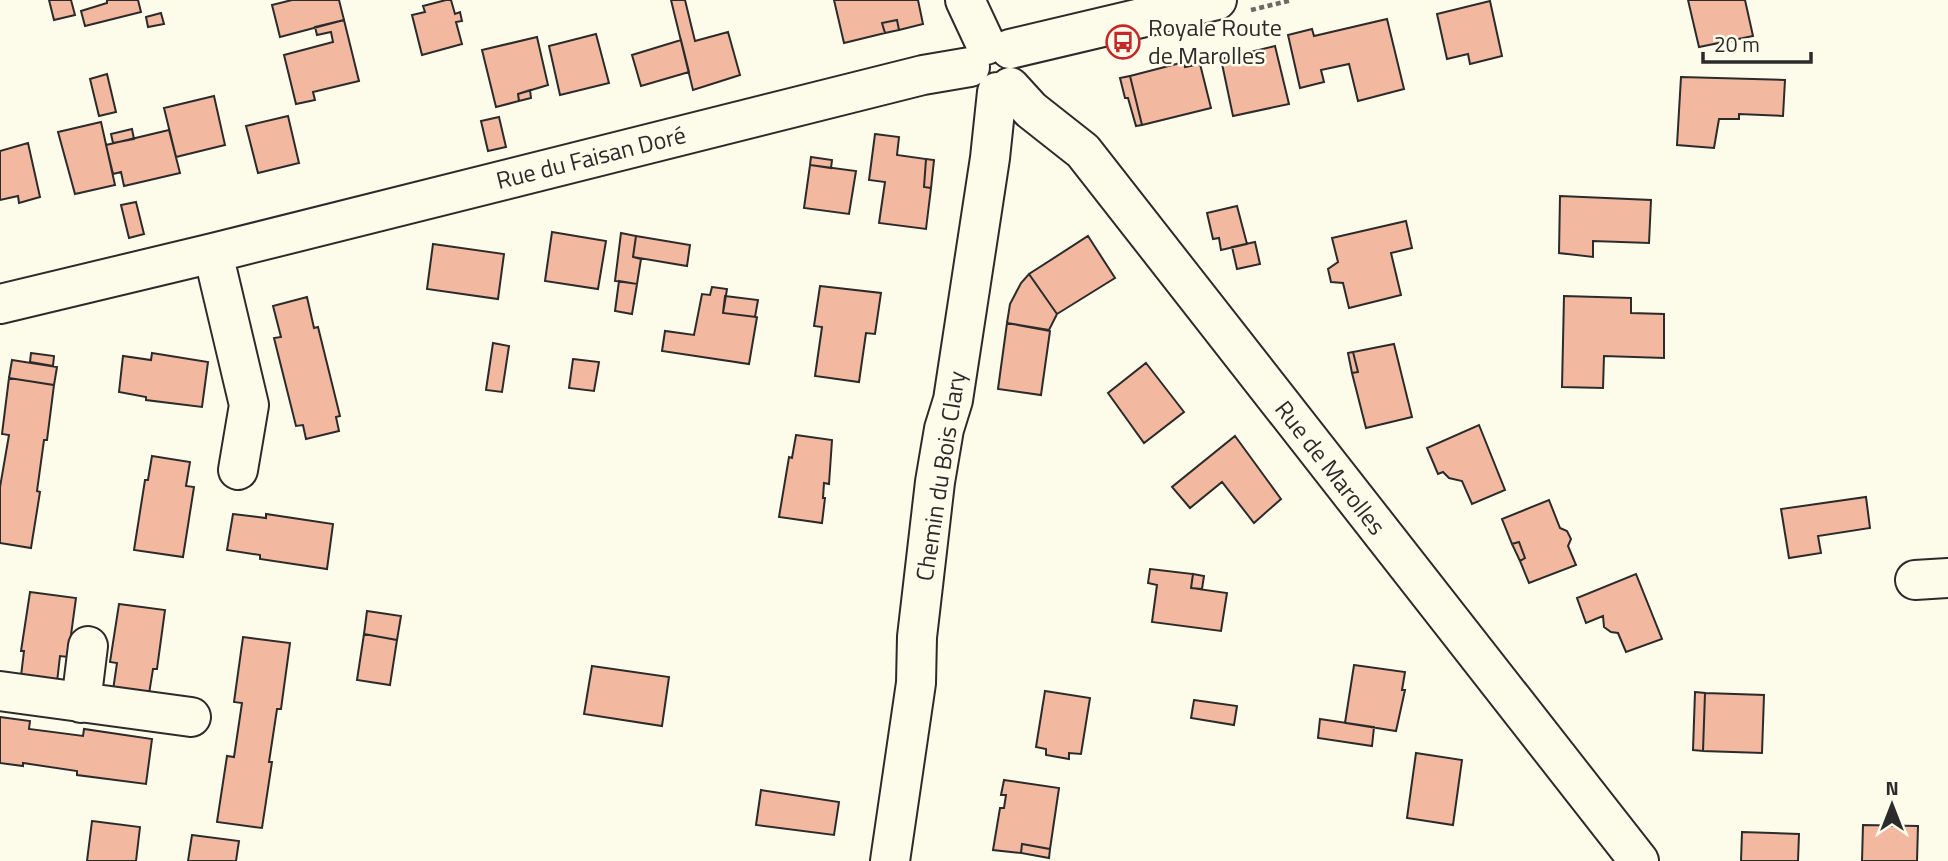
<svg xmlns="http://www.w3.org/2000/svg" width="1948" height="861" font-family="'Titillium Web',sans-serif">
<rect width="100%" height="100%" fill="#fdfbea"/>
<!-- building -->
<path fill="#f2b8a0" stroke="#2b2b2b" stroke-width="2" d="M49,0h22l4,15 -21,5z
M107,0h31l3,12 -56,14 -4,-15 26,-8z
M292,0h47l5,20 -64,17 -8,-32z
M446,0h5l4,14 5,-2 2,9 -6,1 6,22 -40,11 -10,-40 13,-3 -2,-6z
M671,0h14l10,41 33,-9 12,43 -47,15z
M834,0h84l5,24 -24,6 -2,-10 -15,3 3,10 -41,10z
M1688,0h57l8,36 -54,11z
M1490,1l12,55 -32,8 -2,-10 -21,5 -10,-45z
M161,13l3,11 -16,3 -2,-10z
M1387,19l17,70 -46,12 -9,-37 -28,6 3,12 -24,6 -12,-53 24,-6 2,7z
M344,20l15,61 -46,11 2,8 -19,4 -12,-49 49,-13 -2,-10 -14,3 -2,-8z
M897,20l2,10 -14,3 -3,-10z
M596,34l13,49 -49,12 -11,-49z
M537,37l11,48 -30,9 1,7 -23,6 -14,-57z
M681,40l8,32 -48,14 -9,-31z
M1275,46l14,58 -56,12 -12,-57z
M1184,62l1,5 15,-3 11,44 -69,17 -12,-49z
M107,74l9,38 -17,4 -9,-37z
M1130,76l12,49 -6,1 -8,-28h-3l-5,-20z
M1681,77l104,3 -2,36 -44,-2v5h-20l-5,29 -37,-3z
M530,90l1,8 -12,3 -1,-7z
M214,96l11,49 -49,12 -12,-49z
M288,116l11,47 -41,10 -12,-47z
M499,117l7,30 -18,4 -7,-30z
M101,122l14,63 -40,9 -17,-62z
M132,129l2,10 -21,4 -2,-9z
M169,130l11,43 -56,13 -3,-14 -8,2 -7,-29z
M875,134l24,3 -2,18 29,4 -2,28 7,1 -5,41 -47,-6 6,-41 -16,-2z
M28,143l12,54 -21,6 -1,-7 -18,4v-49z
M811,157l21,3 -1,8 -21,-3z
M926,159l8,1 -3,28 -7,-1z
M810,165l46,6 -7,43 -45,-6z
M1560,196l91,4 -2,43 -56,-2v16l-34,-4z
M136,202l8,32 -15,4 -8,-33z
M1237,206l10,38 -26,6 -2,-12 -6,1 -6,-26z
M1406,221l6,27 -21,5 10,42 -52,13 -6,-25 -12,-1 -3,-13 10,-7 -6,-24z
M552,232l54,9 -8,48 -53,-8z
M621,233l15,3 -3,21 8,2 -4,25 -22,-3z
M636,236l54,9 -3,21 -54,-9z
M1088,236l27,42 -58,36 -28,-40z
M1255,242l5,22 -23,5 -5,-22z
M433,244l71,10 -6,45 -71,-10z
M1029,274l28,40 -8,16 -42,-7 3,-19 11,-21z
M619,281l18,3 -5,30 -17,-3z
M820,286l61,7 -6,41 -9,-1 -7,49 -44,-6 7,-49 -8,-1z
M712,287l15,2 -4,24 34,4 -8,47 -87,-13 3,-20 29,4 8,-41 8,1z
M725,296l33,4 -3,17 -32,-4z
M1564,296l67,2v15l33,1v44l-60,-2 -1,32 -41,-1z
M307,297l7,31 4,-1 22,89 -4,1 3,14 -33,8 -3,-14 -7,1 -22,-88 7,-1 -8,-31z
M1007,323l43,8 -9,64 -43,-6z
M493,343l16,3 -7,46 -16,-2z
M1394,344l18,73 -46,11 -14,-55 6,-1 -5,-20z
M1353,352l5,20 -6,1 -4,-20z
M31,353l23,3 -1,10 -23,-4z
M152,353l56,9 -6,45 -56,-7v-3l-27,-5 4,-36 28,4z
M573,359l26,3 -5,29 -25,-3z
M12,360l45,7 -3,18 -45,-7z
M1146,363l38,49 -40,31 -36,-50z
M9,378l45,7 -7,55h-3l-7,51 3,1 -9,56 -31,-5v-56l9,-52 -7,-1z
M1479,425l26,65 -33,14 -10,-23 -13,-3 -6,-6 -5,2 -11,-26z
M796,435l36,5 -3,44 -5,-1 -1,15h2l-3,25 -43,-6 10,-60 3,1z
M1235,436l46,63 -27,24 -32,-41 -32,26 -18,-21z
M152,456l38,6 -4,24 8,1 -11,70 -49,-7 11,-70h3z
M1866,497l4,31 -52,8 3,17 -32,5 -8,-49z
M1549,500l11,28 7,3 4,8 -3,7 8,19 -47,18 -9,-22 5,-3 -6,-16 -7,2 -10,-25z
M233,514l33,4v-4l67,10 -6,45 -67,-10v-4l-33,-5z
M1519,542l6,16 -5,3 -8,-17z
M1150,569l43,5 -2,14 36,5 -6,38 -69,-9 5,-37 -9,-2z
M1193,574l11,2 -2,13 -11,-1z
M1636,574l26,65 -36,13 -8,-19 -7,-1 -7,-5 -1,-11 -17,7 -9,-25z
M30,592l46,6 -8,59 -8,-1 -3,26 -36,-6 3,-25h-3z
M119,604l46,6 -8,59h-4l-4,25 -36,-4 4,-27 -7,-1z
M367,611l34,5 -4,24 -33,-6z
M364,634l33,6 -7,45 -33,-5z
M243,637l47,6 -9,66h-4l-8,53h3l-10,66 -45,-6 10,-66 7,1 8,-54 -8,-1z
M1354,665l51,7 -3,18h3l-9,41 -51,-8z
M592,666l77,11 -7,49 -78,-12z
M1045,691l45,7 -9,56 -12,-1v6l-23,-4v-6l-10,-2z
M1695,692l10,1 -2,58 -10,-1z
M1705,693l59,2 -2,58 -59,-2z
M1194,700l43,6 -3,19 -43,-7z
M0,717l30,4 -1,8 54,7 1,-7 68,10 -6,45 -69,-9v-4l-54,-8v3l-23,-3z
M1320,719l54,8 -2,19 -54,-8z
M1416,753l46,7 -9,65 -46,-7z
M1004,780l55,8 -9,61 -28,-5 -1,9 -28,-3 7,-42h4l2,-13h-5z
M761,790l78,12 -5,33 -78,-10z
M92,821l48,6 -4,34h-49z
M1863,825l55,1 -1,35h-55z
M1742,832l57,2 -1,27h-57z
M192,835l47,6 -3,20h-48z
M1022,844l28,5 -1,9 -28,-5z"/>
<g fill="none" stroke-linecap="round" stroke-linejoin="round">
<defs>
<path id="minor" d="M965,0l21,45
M1010,49l207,-49
M1010,87l21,23 52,41 556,710
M213,253l36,152 -11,65
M0,304l213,-51 710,-178 47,-8
M1915,580l33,-2
M0,691l191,26
M81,703l7,-57
M890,861l26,-178 1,-46 18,-155 9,-53 9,-29 37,-242 7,-66"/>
</defs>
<!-- minor casing -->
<use href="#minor" stroke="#2b2b2b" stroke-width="42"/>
<!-- path -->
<path stroke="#6a6964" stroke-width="4.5" stroke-dasharray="5 3.5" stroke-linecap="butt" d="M1251,10l41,-10"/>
<!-- minor -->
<use href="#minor" stroke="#fdfbea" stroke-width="38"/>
</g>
<!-- icons -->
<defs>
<symbol id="bus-ring" viewBox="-11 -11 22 22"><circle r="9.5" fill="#fdfbea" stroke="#c62828" stroke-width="1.5"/><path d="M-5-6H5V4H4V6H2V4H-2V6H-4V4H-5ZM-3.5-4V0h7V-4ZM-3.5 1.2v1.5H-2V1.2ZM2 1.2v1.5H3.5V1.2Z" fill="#c62828"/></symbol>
</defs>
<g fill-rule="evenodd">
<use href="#bus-ring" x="1104" y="23" width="38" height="38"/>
</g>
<g text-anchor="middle" stroke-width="5" stroke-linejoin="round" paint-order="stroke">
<!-- poi labels -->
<g font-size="24" fill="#2b2b2b" stroke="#fdfbea" text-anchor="start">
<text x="1148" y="36">Royale Route<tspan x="1148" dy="28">de Marolles</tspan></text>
</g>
<!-- street labels -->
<g font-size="24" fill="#2b2b2b" stroke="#fdfbea">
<text transform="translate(591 158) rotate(-14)" y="8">Rue du Faisan Doré</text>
<text transform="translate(1330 468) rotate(52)" y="8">Rue de Marolles</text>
<text transform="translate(941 476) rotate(-81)" y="8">Chemin du Bois Clary</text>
</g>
</g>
<!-- north arrow -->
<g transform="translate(1892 805)" stroke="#fdfbea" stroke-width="5" paint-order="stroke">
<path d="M0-5L12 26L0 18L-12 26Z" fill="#2b2b2b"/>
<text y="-10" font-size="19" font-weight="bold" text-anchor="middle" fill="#2b2b2b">N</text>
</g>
<!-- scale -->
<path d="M1703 52v10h108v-10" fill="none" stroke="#2b2b2b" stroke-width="3.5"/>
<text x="1714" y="52" font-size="21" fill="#2b2b2b" stroke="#fdfbea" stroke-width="5" paint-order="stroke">20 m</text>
</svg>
